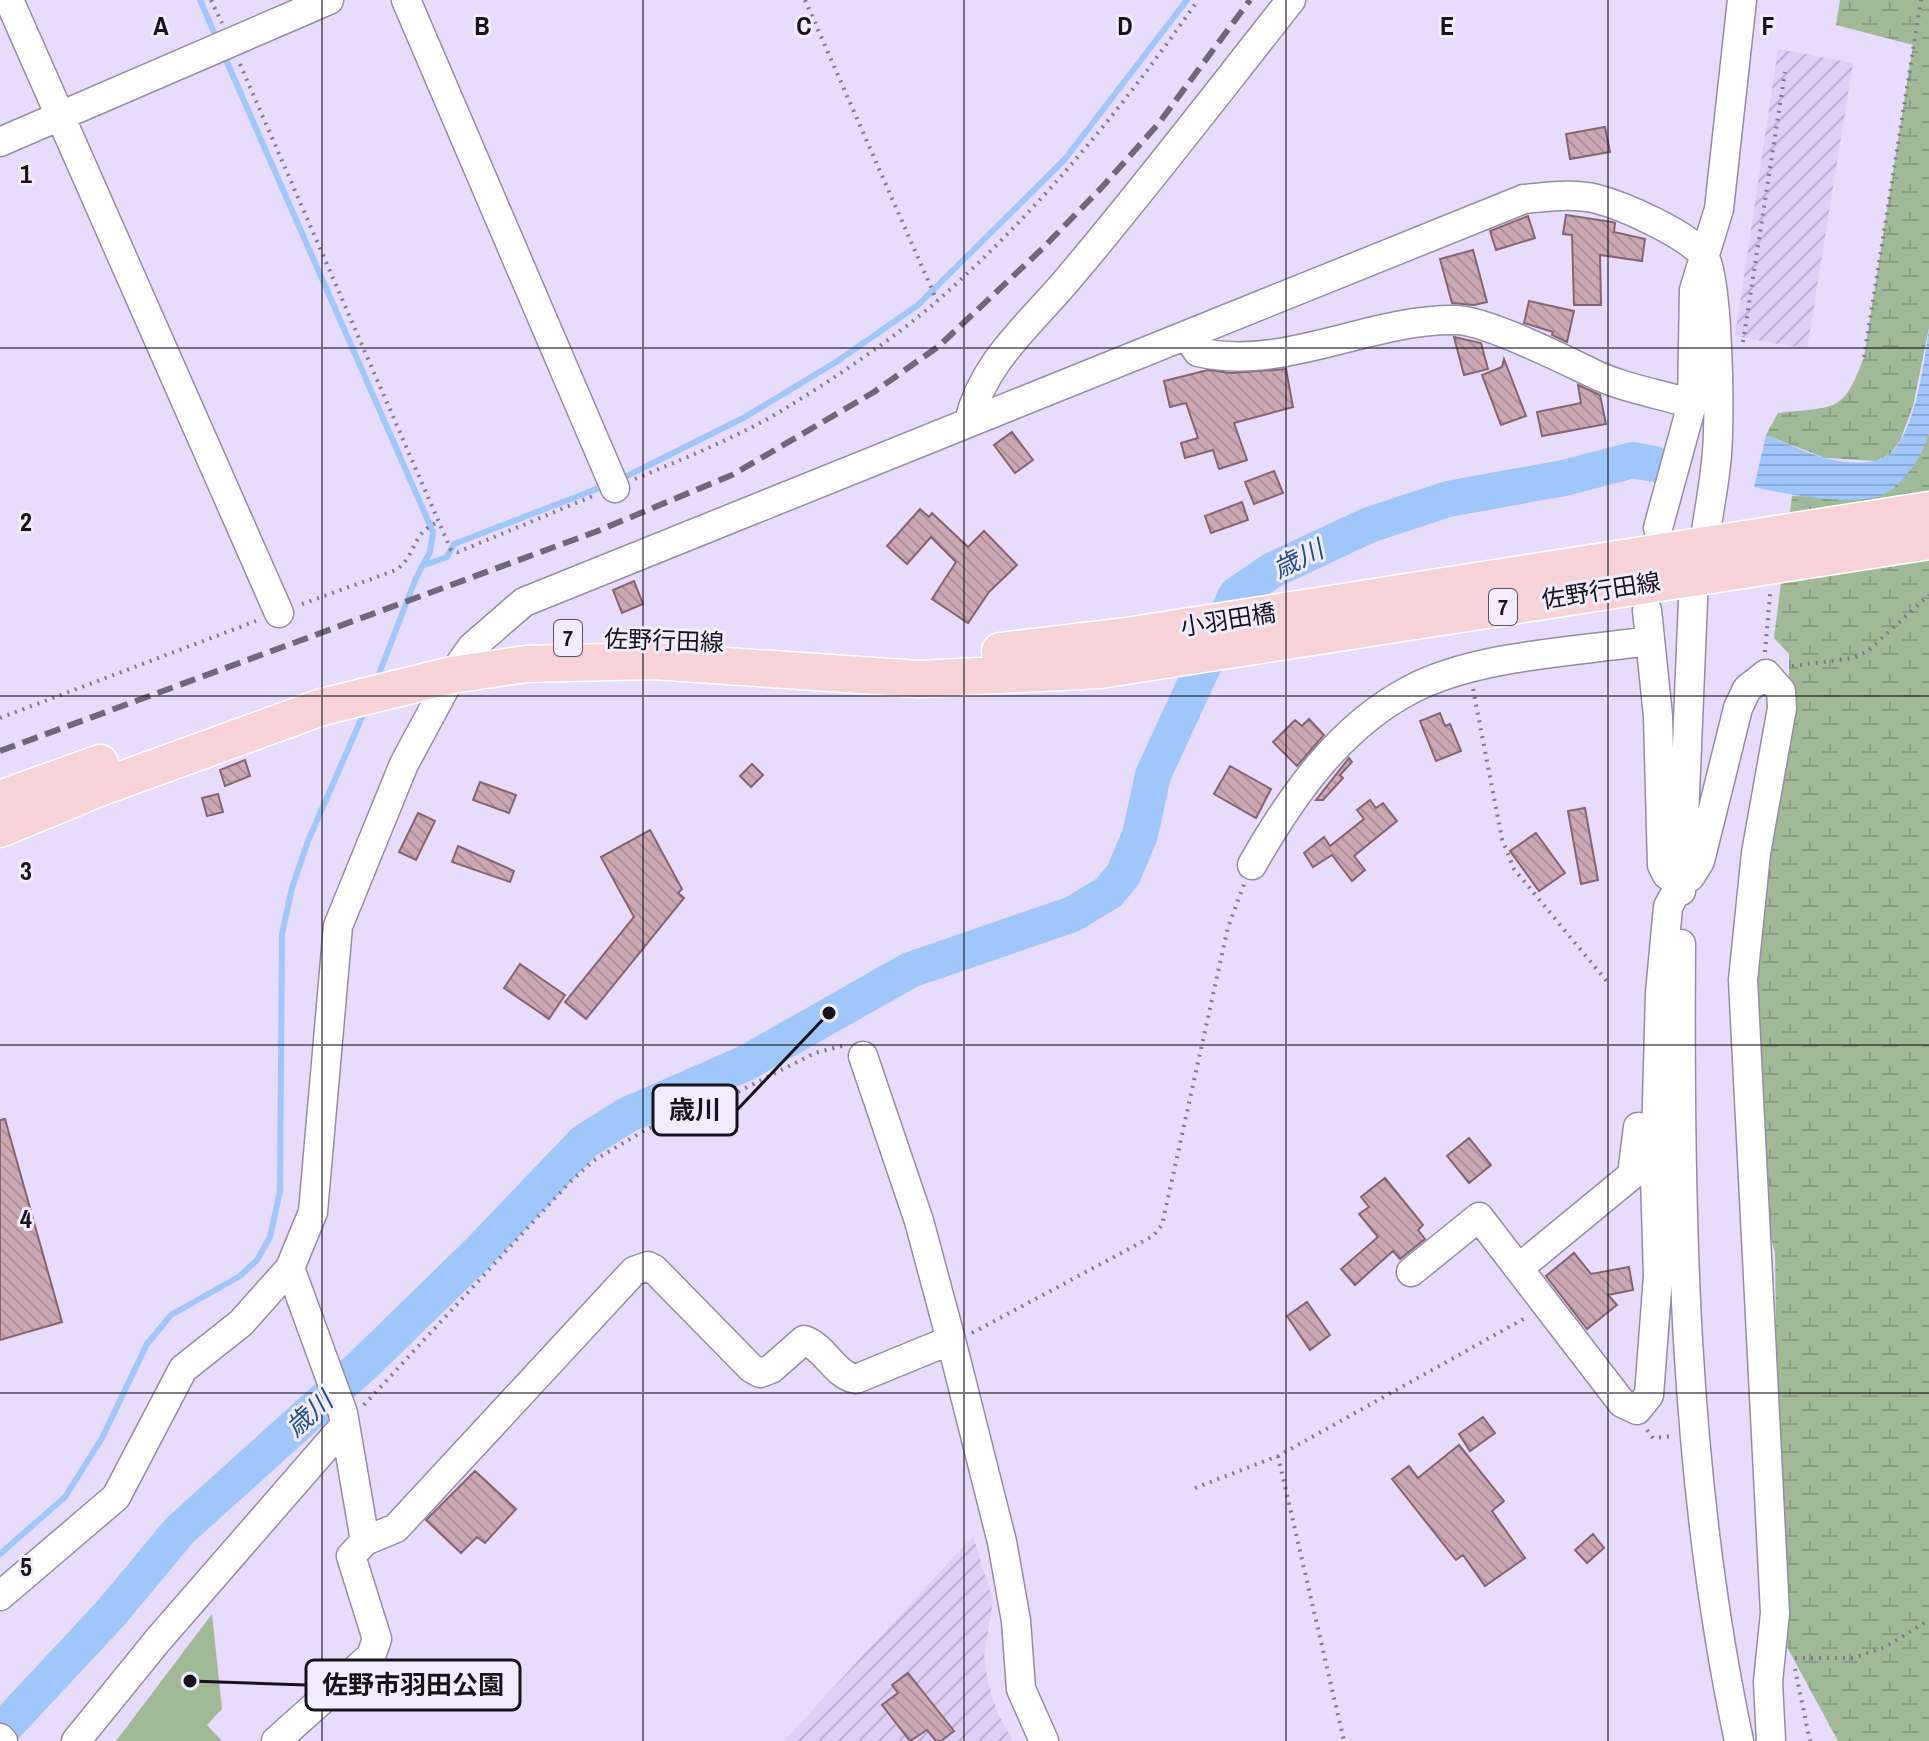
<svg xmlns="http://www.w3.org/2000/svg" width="1929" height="1741" font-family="'Archivo Narrow','Noto Sans JP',sans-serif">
<defs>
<pattern id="industrial-furrows" width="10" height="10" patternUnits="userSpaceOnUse" patternTransform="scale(2)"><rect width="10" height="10" fill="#ddcff5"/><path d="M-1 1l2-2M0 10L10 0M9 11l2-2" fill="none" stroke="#bdb1d2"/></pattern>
<pattern id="wetland-marsh" width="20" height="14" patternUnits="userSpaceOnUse" patternTransform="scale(2)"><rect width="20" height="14" fill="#a0ba98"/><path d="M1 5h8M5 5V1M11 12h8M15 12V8" fill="none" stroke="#899f83"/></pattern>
<pattern id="water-rules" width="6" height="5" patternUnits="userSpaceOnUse" patternTransform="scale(2)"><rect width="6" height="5" fill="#a0c7fb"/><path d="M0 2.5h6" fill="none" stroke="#89aad7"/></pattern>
<pattern id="building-back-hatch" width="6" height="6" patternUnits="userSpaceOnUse" patternTransform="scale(2)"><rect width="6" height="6" fill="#cba8b4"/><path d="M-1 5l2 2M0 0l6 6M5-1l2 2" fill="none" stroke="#ae909a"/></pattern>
</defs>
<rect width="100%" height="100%" fill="#e7dcfb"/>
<!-- industrial -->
<path fill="url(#industrial-furrows)" d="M1778,49l75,14 -46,286 -72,-13z
M973,1536l20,65 -9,55 4,26 9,30 16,29h-229z"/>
<!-- wetland -->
<path fill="url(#wetland-marsh)" d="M1840,0h89v328l-16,78 -13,35 -10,13 -13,7 -52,-3 -59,-23 12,-22c57,-7 65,2 86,-56l49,-312 -77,-20z
M1929,433v1308h-91l-58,-107 -5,-381 -13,-50 -19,-223 46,-293v-33l-15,-16 18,-142 74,1 54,-43z"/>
<!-- park -->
<path fill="#a0ba98" d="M212,1614l10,95 -15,16 15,16h-106z"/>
<!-- water -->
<path fill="url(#water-rules)" d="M1929,329c0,28 0,78 0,104 -5,21 -27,54 -47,62 -27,12 -99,-1 -128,-8l12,-52c19,7 39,18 59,23 18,5 51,9 66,-5 25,-24 33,-91 38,-124z"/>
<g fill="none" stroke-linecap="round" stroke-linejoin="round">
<!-- stream -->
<path stroke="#a0c7fb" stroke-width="6" d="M200,0l17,39
M223,53l210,479 -3,20 -14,26 -39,101
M621,479l124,-62 91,-55 82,-57 147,-146 122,-159
M422,566l25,-9 7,-13 153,-59
M0,1554l65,-57 37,-59 45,-94 24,-29 69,-39 17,-16 13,-23 10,-46 2,-257 10,-46 16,-47 58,-133"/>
<!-- river -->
<path stroke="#a0c7fb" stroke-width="36" d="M0,1732l111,-119 69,-83 184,-166 116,-113 104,-109 43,-27 119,-52 164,-93 163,-56 36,-22 14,-17 17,-40 13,-60 83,-180 35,-24 98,-46 79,-26 116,-21 69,-18 21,4"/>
</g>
<!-- building -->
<path fill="url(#building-back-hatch)" stroke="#856570" stroke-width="2" d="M1605,127l5,25 -40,7 -4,-25z
M1566,215l46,7 3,1 -1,9 31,7 -3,22 -42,-6 1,50h-27l-2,-70 -9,-1z
M1528,216l7,22 -39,12 -6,-19z
M1473,250l14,52 -13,3 -22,-2 -12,-44z
M1529,301l45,10 -7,31 -15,-7 1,-3 -29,-9z
M1454,337l27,6 7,26 -24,6z
M1504,359l22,57 -25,9 -19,-50 20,-8z
M1286,369l7,38 -59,16 13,37 -28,9 -6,-19 -28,8 -4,-15 17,-5 -12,-35 -16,4 -6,-26 44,-11 23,3z
M1578,385l22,10 6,29 -64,12 -5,-24 44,-9z
M1012,432l21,28 -18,13 -21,-28z
M1274,471l9,22 -29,11 -9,-22z
M1242,502l6,18 -37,13 -6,-17z
M920,509l9,8 3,-4 36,34 16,-16 33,34 -28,27 -21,31 -36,-24 24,-37 -25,-25 -24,27 -20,-18z
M634,581l9,23 -21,9 -9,-23z
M1440,713l5,13 5,-2 11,27 -25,10 -16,-40z
M1309,719l15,16 -27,31 -24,-24 22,-22 7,6z
M1349,758l3,4 -12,13 3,3 -20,22h-7z
M245,760l5,16 -25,10 -5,-16z
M752,764l11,11 -12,12 -11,-11z
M1230,766l41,23 -15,29 -42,-24z
M480,782l36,13 -7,18 -36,-13z
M218,794l5,18 -16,4 -5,-18z
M1370,800l6,8 7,-5 14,18 -43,35 11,14 -13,11 -20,-26 -19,12 -9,-14 20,-16 6,9 34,-27 -7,-9z
M1585,808l13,72 -17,4 -13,-73z
M418,813l17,8 -19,39 -17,-8z
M650,830l32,59 -4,4 6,5 -98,121 -21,-17 69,-85 -33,-60z
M1536,833l29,40 -26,18 -29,-40z
M458,846l56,25 -4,11 -58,-20z
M520,964l45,31 -16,24 -45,-31z
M5,1119l57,203 -62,18v-220z
M1469,1138l22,27 -22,18 -22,-27z
M1385,1178l38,47 -5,5 7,9 -25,20 -7,-8 -38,34 -14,-16 37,-32 -19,-23 10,-7 -8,-10z
M1574,1253l17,21 38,-7 4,23 -25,5 9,10 -30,24 -41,-53z
M1307,1302l23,33 -20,15 -23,-34z
M1483,1417l12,16 -25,18 -11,-17z
M1459,1445l45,56 -12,10 33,47 -40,28 -22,-31 -7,5 -64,-81 17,-13 9,12z
M475,1471l41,38 -31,34 -8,-6 -16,16 -35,-33z
M1593,1534l11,14 -17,15 -12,-13z
M908,1673l46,58 -13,10h-5l-9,-11 -17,11 -28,-36 16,-12 -6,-8z"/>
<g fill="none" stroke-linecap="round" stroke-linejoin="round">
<defs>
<path id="minor" d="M9,0l270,613
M406,0l209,488
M0,142l329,-142
M1186,335l12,17c87,20 172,-34 259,-32 30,1 106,39 135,53 30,15 68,21 100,31
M969,421c15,-62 65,-100 104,-148 75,-89 146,-182 218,-273
M1658,528l34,-124 2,-114 25,-81 23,-209
M1647,610l11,106 4,149 5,10 14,7
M1252,865c38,-67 87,-138 158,-175 66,-35 164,-38 238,-49
M1681,891l13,-315
M1681,944c-2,267 2,535 58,797
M863,1056l56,165 32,119 51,202 14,79 5,68 23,52
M290,1268l53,145 22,128
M1519,1268l113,-93 6,-48
M1411,1272l68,-55 143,186 15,7 12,-15 9,-119 -3,-100 5,-183 8,-86 13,-25 9,-5 10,-16 38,-153 9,-19 19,-15 15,17 1,17 -26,145 -13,127 32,633 -7,69 3,59
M0,1596l116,-99 67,-128 58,-46 49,-55 23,-56 25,-286 66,-162 48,-89 20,-28 52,-45 1000,-403c24,-2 49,-6 73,0 27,7 90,35 107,57 14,18 15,146 14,175 0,38 -9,76 -14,114
M0,1738l3,3
M76,1741l82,-101 186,-214
M276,1741l95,-85 6,-17 -26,-83 14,-15 31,-13 238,-257 14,-5 6,3 97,99 9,5 11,-4 33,-29c21,7 30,35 52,39l95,-39"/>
<path id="major" d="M1000,651l133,-16 796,-125
M0,799l100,-36
M0,829l99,-41 223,-81 130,-32 74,-11 127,-3 266,18 181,-9 829,-129"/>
</defs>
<!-- minor casing -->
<use href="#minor" stroke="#968ba8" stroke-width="31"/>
<!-- major casing -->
<use href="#major" stroke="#fff" stroke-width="39"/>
<!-- path -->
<path stroke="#80798d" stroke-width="4" stroke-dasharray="2 6" stroke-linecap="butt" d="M211,0l11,23
M805,0l132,301
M240,64l211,486 7,2 135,-56
M1743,342l42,-270
M1864,357l57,-357
M635,479c50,-21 101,-41 148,-69 50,-31 109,-70 153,-108 100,-88 187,-194 262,-302
M302,604l94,-34c21,-15 15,-37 42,-48
M1765,652l5,-58
M1792,666l62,-8 15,-8 60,-55
M1473,689l29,150 12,30 95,115
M0,718l256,-97
M972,1333l181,-97 9,-11 66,-298 16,-43
M364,1405l204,-221 25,-23 54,-32 75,-29 93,-47 27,-7
M1647,1430l6,8 21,-2
M1278,1456l66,285
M1195,1488l83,-32 249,-139
M1795,1658h58l32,-11 44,-27
M1795,1669l15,72"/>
<!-- minor -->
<use href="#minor" stroke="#fff" stroke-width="28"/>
<!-- major -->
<use href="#major" stroke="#f7d3d8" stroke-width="36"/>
<!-- rail -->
<path stroke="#6e687a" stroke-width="6" stroke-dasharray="16 8" stroke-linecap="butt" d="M0,751l595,-219 137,-57 142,-83 65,-46 104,-98 61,-63 55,-62 91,-123"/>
</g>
<!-- grid -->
<path fill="none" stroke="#16131d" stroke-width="2" stroke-opacity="0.55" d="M322,0v1741M643,0v1741M964,0v1741M1286,0v1741M1608,0v1741M0,348h1929M0,696h1929M0,1045h1929M0,1393h1929"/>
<g text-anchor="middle" stroke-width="6" stroke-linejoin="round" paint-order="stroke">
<!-- shield labels -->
<g fill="#f2ecff" stroke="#585461" stroke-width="2">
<rect x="1489" y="589" width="28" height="36" rx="6"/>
<rect x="554" y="620" width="28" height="36" rx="6"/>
</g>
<g font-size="22" font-weight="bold" fill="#16131d">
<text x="1503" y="615">7</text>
<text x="568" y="646">7</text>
</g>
<!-- street labels -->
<g font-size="24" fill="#16131d" stroke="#f2ecff">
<text transform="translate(1601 591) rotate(-9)" y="8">佐野行田線</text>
<text transform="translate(1228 620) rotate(-9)" y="8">小羽田橋</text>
<text transform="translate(664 641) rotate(2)" y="8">佐野行田線</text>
</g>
<!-- water labels -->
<g font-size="26" font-style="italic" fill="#1d4f8d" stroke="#f2ecff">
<text transform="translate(1298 559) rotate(-26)" y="9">歳川</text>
<text transform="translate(309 1414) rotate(-42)" y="9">歳川</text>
</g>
</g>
<g font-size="26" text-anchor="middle" font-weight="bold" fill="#16131d" stroke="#f2ecff" stroke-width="6" stroke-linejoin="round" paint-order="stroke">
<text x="161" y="35">A</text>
<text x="482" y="35">B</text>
<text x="804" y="35">C</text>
<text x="1125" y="35">D</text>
<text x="1447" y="35">E</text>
<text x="1768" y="35">F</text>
<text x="26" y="183">1</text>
<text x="26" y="531">2</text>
<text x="26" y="880">3</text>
<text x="26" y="1228">4</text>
<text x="26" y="1576">5</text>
</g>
<!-- callouts -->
<path fill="none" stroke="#16131d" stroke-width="3" d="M829 1013L737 1110M190 1681L306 1685"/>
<g fill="#16131d" stroke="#f2ecff" stroke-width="3">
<circle cx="829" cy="1013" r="8"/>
<circle cx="190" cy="1681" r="8"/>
</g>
<g fill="#f2ecff" stroke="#16131d" stroke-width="3">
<rect x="653" y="1085" width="84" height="50" rx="8"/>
<rect x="306" y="1660" width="214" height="50" rx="8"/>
</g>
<g font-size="26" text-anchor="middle" font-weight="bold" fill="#16131d">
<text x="695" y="1119">歳川</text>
<text x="413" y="1694">佐野市羽田公園</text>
</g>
</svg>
